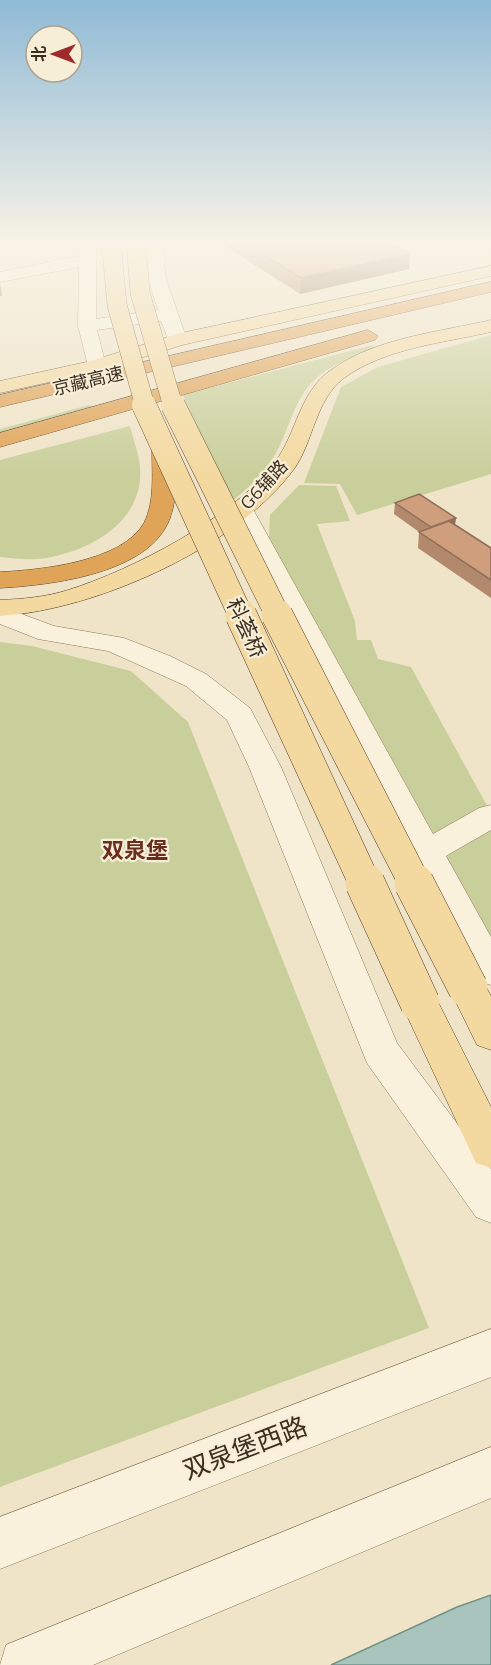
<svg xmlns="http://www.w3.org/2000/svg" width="491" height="1665" font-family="Bitter,'Noto Sans SC',serif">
<rect width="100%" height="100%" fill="#f0e4c8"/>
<!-- green -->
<path fill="#c9cf9b" d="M491,335v139l-134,41 -17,-31 -36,-1 37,-96 37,-20z
M372,345l3,3c-22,8 -45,17 -62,33 -17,18 -22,40 -32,62 -11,25 -30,43 -51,60l-47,-108z
M89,405l4,2 -93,27v-5z
M130,426c3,13 9,28 10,41 4,50 -41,79 -84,89 -18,5 -38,3 -56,1v-97z
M299,485l37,1 14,35 -33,3 38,97 2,19h14l7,19 33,8 80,146v125l-222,-400 1,-23z
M0,642l32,4 99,25 57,51 241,606 -429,159z"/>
<!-- water -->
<path fill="#a9c4bc" stroke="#6f938a" stroke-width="1.5" d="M491,1595v70h-160l126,-58z"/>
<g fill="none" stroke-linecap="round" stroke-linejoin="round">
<defs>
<path id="minor" d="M80,241h16v78l62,-9 -10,-31 -2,-38h16l4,38 21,61 -3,4h-14l-9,-23 -64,9 9,36 -3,4h-14l-11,-44 1,-59 -79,15v-10l79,-16z
M242,504l8,2 4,5 179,323 46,-26 12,-3v25l-45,26 45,81v48l-13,-4 -248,-470 4,-5z
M0,606l54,20 70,12 46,18 36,18 44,34 31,59 116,276 94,126v54l-15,-6 -109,-154 -118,-296 -22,-47 -41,-34 -78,-35 -70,-12 -38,-15z
M491,1329v48l-491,192v-52z
M491,1447v51l-398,167h-93l6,-20z"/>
<path id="major" d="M491,266v10l-309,69 -79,25 -103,23v-12l91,-20 86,-27z
M491,320v12c-48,11 -106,16 -147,46 -29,22 -30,63 -50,91 -58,79 -198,141 -294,147v-16c23,-1 46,-3 68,-10 64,-20 167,-73 207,-128 22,-29 24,-70 56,-92 44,-32 108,-38 160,-50z
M468,973l13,5 10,18v54l-14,-5 -28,-57 6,-10z
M420,988l13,4 58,115v61l-15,-5 -75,-160 6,-11z"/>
<path id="highway" d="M491,282v10l-491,115v-12z
M368,330l10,6 -3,4 -375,107v-14z
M163,443l8,2 3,5c1,22 4,47 -4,68 -20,56 -119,67 -170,70v-16c40,-2 122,-10 144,-49 11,-22 8,-50 8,-73l3,-5z"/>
</defs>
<!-- minor casing -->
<use href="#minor" stroke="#8d765c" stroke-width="1"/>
<!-- major casing -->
<use href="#major" stroke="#5b4430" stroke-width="1"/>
<!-- highway casing -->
<use href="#highway" stroke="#5b4430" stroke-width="1"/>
<!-- minor -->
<use href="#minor" fill="#faf1dc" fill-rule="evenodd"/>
<!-- major -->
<use href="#major" fill="#f3d9a0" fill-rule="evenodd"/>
<!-- highway -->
<use href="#highway" fill="#e0a458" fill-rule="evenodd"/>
<defs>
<path id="major-bridge-far3" d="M111,241l6,64 28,101
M136,241l4,52 33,113"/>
<path id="major-bridge-far2" d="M144,405l97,211
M173,405l105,211"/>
<path id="major-bridge-far1" d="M241,615l124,269
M277,615l138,269"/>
<path id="major-bridge" d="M365,883l55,120
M414,883l54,105"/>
</defs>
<!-- major-bridge-far3 casing -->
<use href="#major-bridge-far3" stroke="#5b4430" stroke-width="20" stroke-linecap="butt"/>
<!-- major-bridge-far2 casing -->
<use href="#major-bridge-far2" stroke="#5b4430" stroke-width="25" stroke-linecap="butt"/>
<!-- major-bridge-far1 casing -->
<use href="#major-bridge-far1" stroke="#5b4430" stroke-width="32" stroke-linecap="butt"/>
<!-- major-bridge casing -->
<use href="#major-bridge" stroke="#5b4430" stroke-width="40" stroke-linecap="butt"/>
<!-- major-bridge-far3 -->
<use href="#major-bridge-far3" stroke="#f3d9a0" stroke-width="19"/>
<!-- major-bridge-far2 -->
<use href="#major-bridge-far2" stroke="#f3d9a0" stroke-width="24"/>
<!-- major-bridge-far1 -->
<use href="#major-bridge-far1" stroke="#f3d9a0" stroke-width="31"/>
<!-- major-bridge -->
<use href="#major-bridge" stroke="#f3d9a0" stroke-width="39"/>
</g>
<!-- wall -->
<path fill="#b2896c" d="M228,241h159l22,28 -109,25 -72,-46z
M395,503l61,15 -1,6 36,24v50l-73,-50 1,-16 -25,-18z"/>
<!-- shaded-wall -->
<path fill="#916f58" d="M410,254l-1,15 -109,25 1,-16z
M0,283l2,13h-2z
M456,518l-2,12 -23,-3z"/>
<!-- building -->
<path fill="#cf9f7d" stroke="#916f58" stroke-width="1.5" d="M242,241h145l23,13 -109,24z
M419,494l37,24 -25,9 -36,-24z
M449,521l42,27v32l-72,-48z"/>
<!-- sky -->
<linearGradient id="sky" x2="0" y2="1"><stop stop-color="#8fbad6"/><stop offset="0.51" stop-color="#f8f3e6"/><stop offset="1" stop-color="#f8f3e6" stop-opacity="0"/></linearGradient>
<rect width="491" height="475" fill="url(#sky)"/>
<g text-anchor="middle" stroke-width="4.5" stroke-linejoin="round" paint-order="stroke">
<!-- far-street labels -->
<g font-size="18" fill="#3d2e20" stroke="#f7eed8">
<text transform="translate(88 381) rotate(-13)" y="6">京藏高速</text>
<text transform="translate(264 485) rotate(-47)" y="6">G6辅路</text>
</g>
<!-- street labels -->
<g font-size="21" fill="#3d2e20" stroke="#f7eed8">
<text transform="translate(246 628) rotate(65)" y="7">科荟桥</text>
</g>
<!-- neighbourhood labels -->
<g font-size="22" font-weight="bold" fill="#6b2e1e" stroke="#f7eed8">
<text x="135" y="858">双泉堡</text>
</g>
<!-- near-street labels -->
<g font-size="26" fill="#3d2e20" stroke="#f7eed8">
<text transform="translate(245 1448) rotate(-21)" y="9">双泉堡西路</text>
</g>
</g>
<!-- north arrow -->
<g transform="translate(54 54) rotate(270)"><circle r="28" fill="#f7eed8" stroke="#ada18e" stroke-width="1.5"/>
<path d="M0-4.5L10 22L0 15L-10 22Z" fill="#9e2a2b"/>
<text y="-9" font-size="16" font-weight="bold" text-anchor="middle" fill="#3d2e20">北</text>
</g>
</svg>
